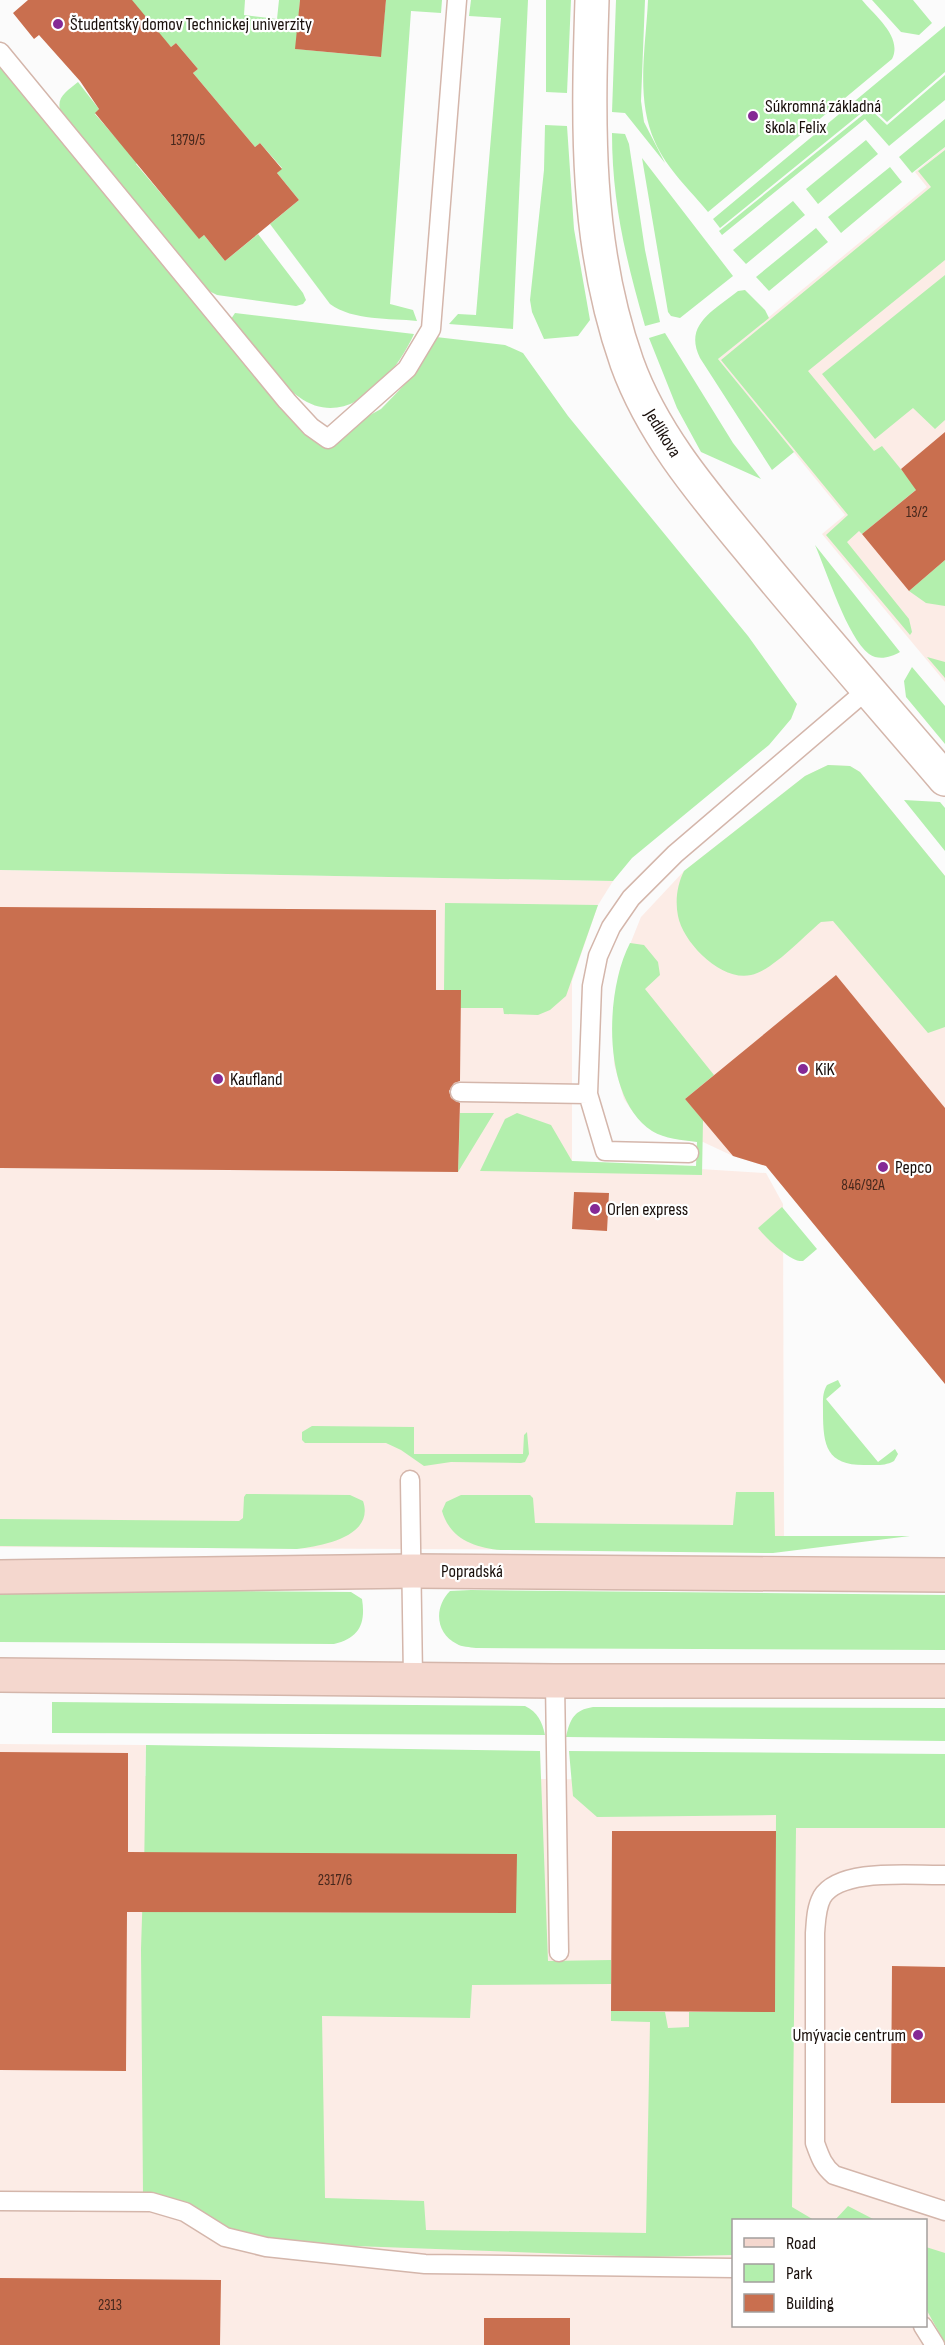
<svg xmlns="http://www.w3.org/2000/svg" width="945" height="2345" font-family="'Sofia Sans Condensed',sans-serif">
<rect width="100%" height="100%" fill="#fbfbfb"/>
<!-- built -->
<path fill="#fcece6" fill-rule="evenodd" d="M945,147v535l-123,-148 23,-19 -127,-156 209,-172 -12,-15z
M828,765l22,1 10,6 85,104v508l-179,-218 -33,-10 -30,-14 -22,-2 -27,-8 -21,-20 -9,-13 -10,-35 -1,-40 6,-52 22,-55 43,-46 121,-95z
M0,870l613,11 -15,24 -26,76v180l194,12 17,31 1,347 -784,-4z
M0,1744l146,1 -1,31 800,6v563h-945zM734,2220h192v106h-192z"/>
<!-- green -->
<path fill="#b3efad" d="M124,0h121l-1,15 33,4 2,-19h21l-4,49 84,8 6,-57h56l-1,13 -30,-2 -21,293 23,6 4,11c-27,-3 -64,0 -87,-17l-60,-80 29,-24 -22,-27 5,-5 -22,-25 -5,4 -62,-74 5,-4 -22,-26 -5,4z
M471,0h57l-15,329 -64,-5 9,-10 18,1 25,-297 -32,-2z
M546,0h25l-4,93 -21,-1z
M616,0h29l-4,101 3,21 21,41 -40,-50 -13,-1z
M648,0h214c13,16 41,37 30,59l-184,153c-17,-21 -42,-44 -53,-70 -20,-43 -9,-96 -7,-142z
M872,0h41l19,23 -13,12 -18,-3z
M945,26v46l-58,50 -17,-16 -150,122 -7,-9z
M0,52l328,386 53,-29 31,-32 24,-40 69,8 18,8 45,63 180,220 49,68 -6,15 -22,26 -137,113 -19,23 -613,-11z
M945,75v25l-56,46 -24,-27 -143,116 -3,-4 151,-122 17,16z
M78,82l21,27 -4,5 21,24 25,21 -5,5 63,74 5,-3 21,26 33,-27 45,59 3,7 -3,4 -7,2 -79,-11 -10,-5 -145,-175c-8,-17 4,-23 16,-33z
M945,119v28l-33,26 -13,-16z
M545,125l22,1 7,103 16,91 -12,16 -34,3 -12,-27 -2,-12 14,-130z
M612,133l13,1 4,10 16,106 15,72 -15,4c-19,-66 -33,-124 -33,-193z
M866,140l12,14 -60,50 -12,-15z
M945,150v110l-137,111 66,80 8,-5 35,43 -55,45 -3,-3 -12,11 62,77 3,13 -2,3 -84,-100 22,-20 -127,-155 210,-173 -13,-16z
M642,158l91,118 -53,42 -9,-2 -3,-4z
M890,167l12,15 -61,51 -13,-16z
M793,201l12,14 -59,49 -13,-14z
M816,228l12,14 -59,49 -13,-14z
M945,275v145l-10,9 -22,-21 -38,31 -53,-65z
M745,290l20,20 4,8 -51,41 76,93 -22,18 -72,-112c-17,-34 15,-48 38,-67z
M235,313l179,21c-19,42 -67,98 -115,63 -19,-13 -48,-54 -64,-72l-4,-6z
M665,333l68,110 28,36 -60,-27 -24,-44 -28,-70z
M815,545l85,107c-9,5 -21,9 -31,2 -22,-17 -42,-82 -54,-109z
M945,560v46l-19,-3 -17,-12z
M927,657l18,5v16z
M912,667l33,39v38l-39,-47 -2,-16z
M828,765l22,1 10,6 85,104v151l-17,6 -95,-112 -12,1c-17,14 -49,49 -70,53 -29,7 -68,-32 -73,-59 -3,-15 -1,-31 6,-45l121,-95z
M904,800l36,2 5,6v43z
M445,903l153,2 -32,91 -16,14 -12,5 -34,-1 -1,-6h-43l-16,-18z
M630,943l14,2 14,17 2,13 -15,14 69,86 -29,24 18,21 -1,55 -222,-4 25,-52 12,-6 34,12 21,36 124,5 1,-24c-15,-2 -32,-3 -45,-11 -51,-33 -47,-140 -22,-188z
M460,1113h34l-36,59z
M782,1207l35,42 -14,12c-12,2 -38,-24 -45,-33z
M838,1380l3,6 -15,13 52,63 17,-13 3,5 -4,7c-9,5 -17,4 -27,4 -40,1 -44,-18 -44,-53 0,-10 -1,-19 4,-27z
M312,1426l102,1v27h109l1,-19 3,-3 2,22 -4,8 -4,1 -70,-1 -27,4 -23,-16 -15,-7h-81l-3,-3v-8z
M736,1492h38l1,44h135l-137,17 -272,-3c-26,-2 -51,-11 -59,-39l4,-9 15,-7h69l3,3 2,25 198,2z
M246,1494l104,1 13,6c12,35 -40,45 -66,48l-297,-3v-27l239,2 4,-3 1,-21z
M0,1589l351,3 11,7c4,25 -3,39 -28,45l-334,-2z
M471,1590l474,5v55l-469,-2c-6,-1 -15,-1 -19,-4 -22,-11 -23,-37 -7,-53z
M52,1702l473,4c13,6 17,16 20,29l-493,-2z
M593,1707l352,1v33l-379,-4c4,-18 8,-27 27,-30z
M146,1745l394,6 8,210 63,-1v24l-139,1 -2,33 -148,-2 3,182 99,3 2,29 220,3 4,-211 -39,-1v-10l54,1 3,16 21,-1v-15l86,-1 1,-196 -179,2 -24,-21 -4,-45 376,3v74h-149l-4,379 22,13h-80l-1,35 -87,2 -318,-12 -66,-6 -33,-8 -86,-35 -2,-247 2,-63 12,26 361,1 -372,-39z
M848,2206l27,14h-40z
M926,2247l19,6v90l-19,-34z"/>
<!-- building -->
<path fill="#c96f4f" d="M28,0h104l39,47 5,-4 22,26 -5,4 62,74 5,-4 22,26 -5,4 22,27 -74,61 -21,-26 -5,4 -104,-126 4,-4 -19,-28 -41,-46 -5,4 -21,-26z
M300,0h86l-5,57 -86,-8z
M945,432v128l-36,31 -47,-57 54,-44 -15,-21z
M0,907l436,3v80h25l-1,91 -6,2 -5,8 2,7 9,5 -2,69 -458,-4z
M836,975l109,133v276l-179,-218 -33,-10 -48,-57z
M574,1192l35,1 -2,38 -35,-2z
M0,1752l128,1v99l389,2 -1,59 -389,-1 -1,159 -126,-1z
M612,1831h164l-1,181 -164,-1z
M892,1966l53,1v136h-54z
M0,2278l221,2 -1,65h-220z
M484,2318h86v27h-86z"/>
<g fill="none" stroke-linecap="round" stroke-linejoin="round">
<defs>
<path id="lane" d="M0,52l287,349 24,26 17,12 79,-70 24,-40 26,-329
M460,1092l128,2
M689,1153l-84,-2 -17,-57 4,-108 6,-30 13,-29 20,-29 44,-44 193,-165
M410,1480l3,198
M555,1681l4,271
M945,1875c-31,1 -105,-8 -123,22 -6,11 -6,24 -7,36v210c5,14 8,23 19,32l111,36
M0,2201l151,1 34,10 40,25 41,10 159,17 309,4
M923,2326l12,19"/>
<path id="street" d="M592,0c-4,124 -7,244 35,363 26,72 76,130 124,188 63,77 129,152 194,228"/>
<path id="secondary" d="M0,1577l413,-6 532,4
M0,1675l555,6h390"/>
</defs>
<!-- lane casing -->
<use href="#lane" stroke="#d4b6ab" stroke-width="21"/>
<!-- street casing -->
<use href="#street" stroke="#d4b6ab" stroke-width="36"/>
<!-- secondary casing -->
<use href="#secondary" stroke="#d4b6ab" stroke-width="36"/>
<!-- lane -->
<use href="#lane" stroke="#fff" stroke-width="18"/>
<!-- street -->
<use href="#street" stroke="#fff" stroke-width="33"/>
<!-- secondary -->
<use href="#secondary" stroke="#f4d7ce" stroke-width="33"/>
</g>
<!-- markers -->
<g fill="#852995" stroke="#fff" stroke-width="2">
<circle cx="58" cy="24" r="6"/>
<circle cx="753" cy="116" r="6"/>
<circle cx="803" cy="1069" r="6"/>
<circle cx="218" cy="1079" r="6"/>
<circle cx="883" cy="1167" r="6"/>
<circle cx="595" cy="1209" r="6"/>
<circle cx="918" cy="2035" r="6"/>
</g>
<g text-anchor="middle" stroke-width="4.5" stroke-linejoin="round" paint-order="stroke">
<!-- number labels -->
<g font-size="15" fill="#45271c">
<text x="188" y="145">1379/5</text>
<text x="917" y="517">13/2</text>
<text x="863" y="1190">846/92A</text>
<text x="335" y="1885">2317/6</text>
<text x="110" y="2310">2313</text>
</g>
<!-- poi labels -->
<g font-size="18" fill="#190f0b" stroke="#fff" text-anchor="start">
<text x="70" y="30">Študentský domov Technickej univerzity</text>
<text x="765" y="112">Súkromná základná<tspan x="765" dy="21">škola Felix</tspan></text>
<text x="815" y="1075">KiK</text>
<text x="230" y="1085">Kaufland</text>
<text x="895" y="1173">Pepco</text>
<text x="607" y="1215">Orlen express</text>
<text x="906" y="2041" text-anchor="end">Umývacie centrum</text>
</g>
<!-- street labels -->
<g font-size="18" fill="#190f0b" stroke="#fff">
<text transform="translate(663 433) rotate(58)" y="6">Jedlíkova</text>
<text x="472" y="1577">Popradská</text>
</g>
</g>
<!-- legend -->
<rect x="732" y="2219" width="195" height="108" fill="#ffffff" stroke="#a39f9d" stroke-width="1.5"/>
<rect x="744" y="2238" width="30" height="9" fill="#f4d7ce" stroke="#a39f9d" stroke-width="1.5"/>
<text x="786" y="2249" font-size="18" fill="#190f0b">Road</text>
<rect x="744" y="2264" width="30" height="18" fill="#b3efad" stroke="#a39f9d" stroke-width="1.5"/>
<text x="786" y="2279" font-size="18" fill="#190f0b">Park</text>
<rect x="744" y="2294" width="30" height="18" fill="#c96f4f" stroke="#a39f9d" stroke-width="1.5"/>
<text x="786" y="2309" font-size="18" fill="#190f0b">Building</text>
</svg>
